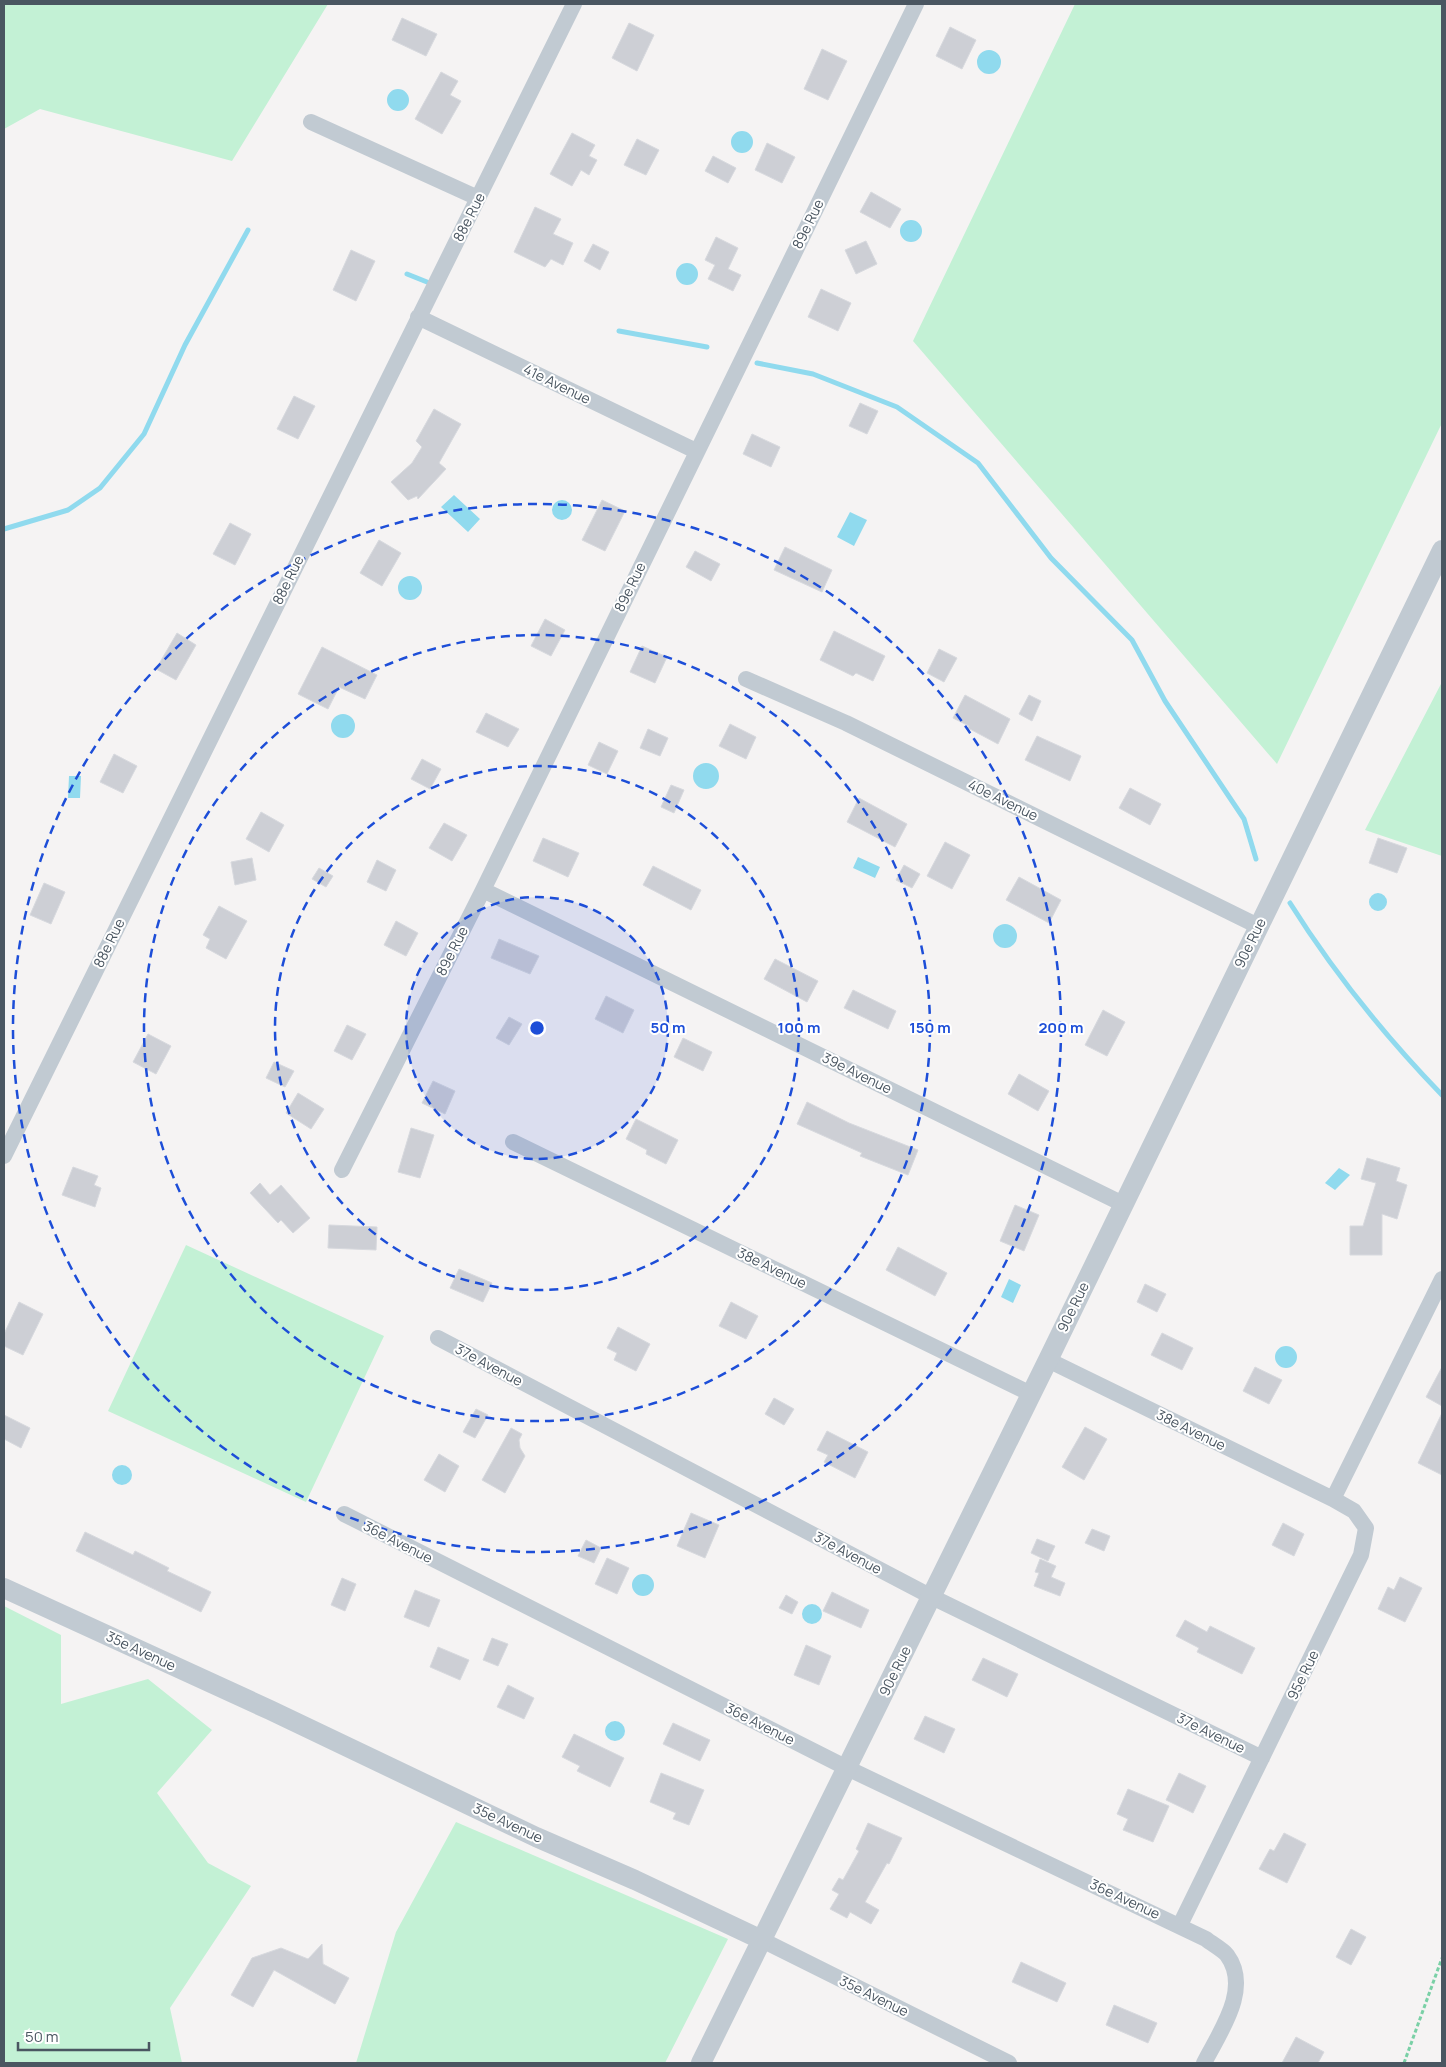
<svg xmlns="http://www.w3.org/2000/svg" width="1446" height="2067" font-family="Manrope,sans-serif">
<rect width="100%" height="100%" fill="#f5f3f3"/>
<!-- green -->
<path fill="#c3f1d5" d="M4,4h324l-96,157 -192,-52 -36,20z
M1075,4h367v419l-165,341 -364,-423z
M1442,682v174l-77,-26z
M186,1245l198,91 -78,166 -198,-91z
M4,1606l57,29v69l87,-25 64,51 -55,63 51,70 43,23 -81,122 12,55h-178z
M456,1822l272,117 -63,124h-309l40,-131z"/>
<!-- water -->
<path fill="#90daee" d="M977 62a12 12 0 1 1 24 0a12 12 0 1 1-24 0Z
M387 100a11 11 0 1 1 22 0a11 11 0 1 1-22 0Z
M731 142a11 11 0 1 1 22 0a11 11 0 1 1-22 0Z
M900 231a11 11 0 1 1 22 0a11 11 0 1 1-22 0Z
M676 274a11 11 0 1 1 22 0a11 11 0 1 1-22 0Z
M454,495l26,24 -12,13 -27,-25z
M552 510a10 10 0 1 1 20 0a10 10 0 1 1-20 0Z
M850,512l17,8 -13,26 -17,-9z
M398 588a12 12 0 1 1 24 0a12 12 0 1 1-24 0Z
M331 726a12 12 0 1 1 24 0a12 12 0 1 1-24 0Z
M693 776a13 13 0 1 1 26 0a13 13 0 1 1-26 0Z
M69,776h12l-1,22h-12z
M858,857l22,10 -5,11 -22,-10z
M1369 902a9 9 0 1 1 18 0a9 9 0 1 1-18 0Z
M993 936a12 12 0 1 1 24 0a12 12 0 1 1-24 0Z
M1339,1168l11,7 -15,15 -10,-7z
M1009,1279l12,6 -8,18 -12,-6z
M1275 1357a11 11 0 1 1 22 0a11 11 0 1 1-22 0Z
M112 1475a10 10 0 1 1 20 0a10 10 0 1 1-20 0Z
M632 1585a11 11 0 1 1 22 0a11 11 0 1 1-22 0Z
M802 1614a10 10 0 1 1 20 0a10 10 0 1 1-20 0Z
M605 1731a10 10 0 1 1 20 0a10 10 0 1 1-20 0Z"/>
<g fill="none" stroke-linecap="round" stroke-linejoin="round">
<!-- stream -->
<path stroke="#90daee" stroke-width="5" d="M407,274l20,8
M619,331l88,16
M757,363l56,11 84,33 81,56 73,95 81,82 33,61 79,118 12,40
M4,529l64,-19 32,-22 44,-54 41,-89 63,-115
M1290,903c44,70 95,133 152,192"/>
</g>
<!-- building -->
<path fill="#cdcfd5" stroke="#d7d9de" d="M402,18l35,16 -11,22 -34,-16z
M629,23l25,12 -17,36 -25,-13z
M950,27l26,13 -14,29 -26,-13z
M822,49l25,12 -19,39 -24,-11z
M441,72l17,9 -8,14 11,6 -19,33 -27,-15z
M572,133l23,12 -6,11 8,4 -8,15 -8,-5 -9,16 -22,-12z
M637,139l22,11 -13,25 -22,-10z
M767,143l28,14 -13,26 -27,-13z
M713,156l23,12 -8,15 -23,-12z
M871,192l30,17 -11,19 -30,-16z
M535,207l26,12 -8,15 20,9 -10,22 -12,-6 -6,8 -31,-15z
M716,237l22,11 -10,21 13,6 -8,16 -25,-12 7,-14 -10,-5z
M866,241l11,23 -21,10 -11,-24z
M593,244l16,8 -9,18 -16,-9z
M351,250l24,11 -19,40 -23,-11z
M821,289l30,14 -13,28 -30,-14z
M294,396l21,10 -17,33 -21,-10z
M860,403l18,8 -11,23 -18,-8z
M434,409l27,15 -22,39 7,6 -28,30 -1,-3 -9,4 -17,-18 21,-19 10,-16 -6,-6z
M752,434l28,13 -9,20 -28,-13z
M602,500l23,11 -20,40 -23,-11z
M230,523l21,11 -16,31 -22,-11z
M379,540l22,13 -19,33 -22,-13z
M785,547l47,23 -10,22 -48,-22z
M695,551l25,13 -9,17 -25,-14z
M545,619l20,11 -14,26 -20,-10z
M834,631l51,25 -12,25 -17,-8 -3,3 -33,-16z
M177,633l19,12 -20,35 -20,-11z
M642,646l25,11 -12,26 -25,-11z
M322,647l55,28 -12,24 -26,-12 -11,22 -30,-15z
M939,649l18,9 -13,24 -17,-9z
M965,695l45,24 -12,25 -30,-16 1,-2 -16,-8z
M1029,695l12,6 -9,20 -13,-7z
M486,713l33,16 -11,18 -32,-15z
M730,724l26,13 -10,22 -27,-13z
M648,729l20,9 -8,18 -20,-8z
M1037,736l44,20 -11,25 -45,-21z
M599,742l19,9 -11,23 -19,-9z
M114,754l23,12 -14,27 -23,-11z
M422,759l19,10 -11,20 -19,-10z
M671,785l13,5 -10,23 -13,-6z
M1130,788l31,16 -11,21 -31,-17z
M859,798l48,26 -12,23 -48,-25z
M261,812l23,13 -15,27 -23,-13z
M444,823l23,12 -15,26 -23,-13z
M543,838l36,15 -11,24 -35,-16z
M1378,838l29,10 -10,25 -28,-10z
M945,842l25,13 -18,34 -25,-13z
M252,858l4,22 -21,5 -4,-23z
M377,860l19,10 -10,21 -19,-9z
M904,865l16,9 -8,14 -16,-8z
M653,866l48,24 -10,20 -48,-25z
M319,868l14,8 -7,11 -14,-8z
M1019,877l42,23 -12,23 -43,-23z
M44,883l21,9 -14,32 -21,-9z
M219,906l28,15 -21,38 -20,-11 4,-9 -7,-4z
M396,921l22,12 -12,23 -22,-11z
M499,939l40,17 -9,18 -39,-16z
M775,959l43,22 -11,21 -43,-23z
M853,990l43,21 -8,18 -44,-21z
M606,996l28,14 -11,23 -28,-14z
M1103,1010l22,12 -18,34 -22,-11z
M509,1017l13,7 -13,21 -13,-7z
M347,1025l19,9 -14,26 -18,-9z
M148,1034l23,12 -15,28 -23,-12z
M683,1038l29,14 -9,19 -29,-14z
M274,1062l20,9 -9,16 -19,-9z
M1019,1074l30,17 -11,20 -30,-17z
M433,1081l22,10 -10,23 -23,-11z
M298,1093l26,16 -13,20 -25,-16z
M807,1102l42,21 69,27 -10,25 -48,-19 2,-3 -65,-29z
M636,1119l42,21 -12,24 -20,-10 1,-4 -21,-11z
M411,1128l23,7 -14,43 -22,-6z
M1367,1158l33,10 -4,13 11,4 -10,34 -15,-5v41h-32v-29h13l13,-43 -15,-4z
M73,1167l25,9 -4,9 7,3 -6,19 -33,-12z
M260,1183l10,12 11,-10 29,33 -17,15 -12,-13 -3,3 -28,-30z
M1015,1205l24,10 -15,36 -24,-10z
M329,1225l48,2 -1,23 -48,-2z
M898,1247l49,26 -12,23 -49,-26z
M459,1269l33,14 -9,19 -33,-14z
M1145,1284l21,10 -9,18 -20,-10z
M19,1302l24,12 -20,41 -19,-9v-12z
M731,1302l27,14 -12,23 -27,-13z
M618,1327l32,17 -14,27 -22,-11 3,-7 -10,-5z
M1162,1333l31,15 -11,22 -31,-15z
M1255,1367l27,13 -13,24 -26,-13z
M1442,1367v39l-16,-9z
M774,1398l20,11 -10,16 -19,-11z
M476,1409l12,6 -13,23 -12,-6z
M1442,1413v62l-24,-12z
M4,1415l26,13 -9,20 -17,-9z
M1085,1427l22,12 -23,41 -22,-13z
M511,1428l11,6 -3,6 1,8 5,8 -20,37 -23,-13z
M827,1431l41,21 -13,26 -31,-16 4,-7 -11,-5z
M439,1454l20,12 -14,26 -21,-12z
M691,1513l28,12 -14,33 -28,-12z
M1283,1523l21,11 -10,22 -22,-11z
M1092,1529l18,7 -6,15 -19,-8z
M85,1532l48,23 2,-4 34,17 -2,3 44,21 -10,20 -125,-61z
M1037,1539l18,7 -7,15 -17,-8z
M586,1540l15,8 -7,15 -16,-7z
M607,1558l22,10 -12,26 -22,-10z
M1040,1559l16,7 -5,11 14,6 -5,13 -26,-10 5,-13 -4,-1z
M1400,1577l22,11 -17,34 -27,-13 10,-22 6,3z
M342,1578l14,6 -11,27 -14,-6z
M415,1590l25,10 -11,27 -25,-10z
M832,1592l37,18 -8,18 -38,-17z
M786,1595l12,7 -6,12 -13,-6z
M1185,1620l22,12 3,-6 45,22 -13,26 -45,-22 2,-4 -23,-12z
M492,1638l16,6 -10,22 -15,-6z
M806,1645l25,11 -12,29 -25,-10z
M438,1647l31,13 -9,20 -30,-13z
M983,1658l35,16 -11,23 -35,-17z
M508,1685l26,13 -10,21 -27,-12z
M925,1716l30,13 -11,24 -30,-14z
M673,1723l37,17 -10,21 -37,-17z
M574,1734l50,24 -14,29 -33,-16 3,-5 -18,-9z
M661,1773l43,17 -15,35 -16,-6 3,-6 -26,-11z
M1179,1773l27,13 -13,27 -27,-13z
M1128,1789l41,17 -16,36 -30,-12 5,-11 -11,-5z
M868,1823l34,15 -13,26 -2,-1 -22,39 14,8 -8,14 -21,-12 -3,6 -17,-9 9,-15 -7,-4 7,-12 4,2 16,-29 -3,-2z
M1284,1833l22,11 -19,39 -28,-14 11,-20 4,2z
M1351,1929l15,8 -15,28 -15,-8z
M322,1944l1,20 26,14 -14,26 -61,-34 -21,37 -22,-12 21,-37 29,-10 27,11z
M1021,1962l45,21 -9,19 -45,-20z
M1114,2005l43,18 -9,20 -42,-18z
M1296,2037l28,15 -6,11h-36z"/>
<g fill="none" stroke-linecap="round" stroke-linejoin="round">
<!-- path -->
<path stroke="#7ad0a6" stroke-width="3" stroke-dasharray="4 2.5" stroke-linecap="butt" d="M1404,2063l38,-105"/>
<!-- minor -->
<path stroke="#c1cad2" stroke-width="16" d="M311,122l167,76
M418,317l278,134
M746,679l100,44 412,203
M483,890l640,314
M513,1142l518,252
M4,1156l570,-1152
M342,1170l141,-280 433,-886
M438,1338l494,259 330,161
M1048,1360l285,139 21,12 12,17 -5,27 -181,370
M1333,1499l109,-220
M344,1514l503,254 359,171c6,5 16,10 21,16 25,34 -8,78 -23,108
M762,1940l247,123"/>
<!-- tertiary -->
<path stroke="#c1cad2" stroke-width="20" d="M4,1588l266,122 266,127 99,43 127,60
M701,2063l347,-703 394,-810"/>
</g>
<!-- distance rings -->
<circle cx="537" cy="1028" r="131" fill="#1d4ed8" fill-opacity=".12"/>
<g fill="none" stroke="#1d4ed8" stroke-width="2.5" stroke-dasharray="9 6">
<circle cx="537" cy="1028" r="131"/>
<circle cx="537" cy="1028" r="262"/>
<circle cx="537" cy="1028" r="393"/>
<circle cx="537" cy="1028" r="524"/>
</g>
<g text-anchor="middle" stroke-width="4" stroke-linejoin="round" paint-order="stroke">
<!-- street labels -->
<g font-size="14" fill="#4a5661" stroke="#fff">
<text transform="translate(469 217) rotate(-63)" y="5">88e Rue</text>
<text transform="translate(808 224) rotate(-64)" y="5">89e Rue</text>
<text transform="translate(557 384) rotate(26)" y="5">41e Avenue</text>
<text transform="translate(288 580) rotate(-64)" y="5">88e Rue</text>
<text transform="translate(630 587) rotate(-64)" y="5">89e Rue</text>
<text transform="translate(1003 800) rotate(26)" y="5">40e Avenue</text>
<text transform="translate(109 943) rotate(-64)" y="5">88e Rue</text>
<text transform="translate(1250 943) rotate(-64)" y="5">90e Rue</text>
<text transform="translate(452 951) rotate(-63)" y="5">89e Rue</text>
<text transform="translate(857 1073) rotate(26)" y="5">39e Avenue</text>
<text transform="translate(772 1268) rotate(26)" y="5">38e Avenue</text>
<text transform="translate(1073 1307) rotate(-64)" y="5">90e Rue</text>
<text transform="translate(489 1365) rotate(28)" y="5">37e Avenue</text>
<text transform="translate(1191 1430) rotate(26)" y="5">38e Avenue</text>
<text transform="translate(398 1542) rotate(27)" y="5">36e Avenue</text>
<text transform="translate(848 1553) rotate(28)" y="5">37e Avenue</text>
<text transform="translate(141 1651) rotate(25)" y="5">35e Avenue</text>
<text transform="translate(895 1671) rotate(-64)" y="5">90e Rue</text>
<text transform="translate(1303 1675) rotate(-64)" y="5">95e Rue</text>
<text transform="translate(760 1724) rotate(27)" y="5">36e Avenue</text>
<text transform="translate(1211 1733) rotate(26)" y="5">37e Avenue</text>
<text transform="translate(508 1823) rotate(25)" y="5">35e Avenue</text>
<text transform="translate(1125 1899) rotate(25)" y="5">36e Avenue</text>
<text transform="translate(874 1996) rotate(26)" y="5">35e Avenue</text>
</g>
</g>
<circle cx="537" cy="1028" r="8" fill="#1d4ed8" stroke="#fff" stroke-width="2.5"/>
<g font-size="15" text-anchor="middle" font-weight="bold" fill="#1d4ed8" stroke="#fff" stroke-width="4" stroke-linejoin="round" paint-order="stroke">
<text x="668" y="1033">50 m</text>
<text x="799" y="1033">100 m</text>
<text x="930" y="1033">150 m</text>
<text x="1061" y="1033">200 m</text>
</g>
<!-- border -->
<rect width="1446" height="2067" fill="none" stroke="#4a5661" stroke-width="10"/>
<!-- scale -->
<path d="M18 2042v8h131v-8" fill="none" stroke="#4a5661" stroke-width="2.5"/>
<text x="25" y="2042" font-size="15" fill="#4a5661" stroke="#ffffff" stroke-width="4" paint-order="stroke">50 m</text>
</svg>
